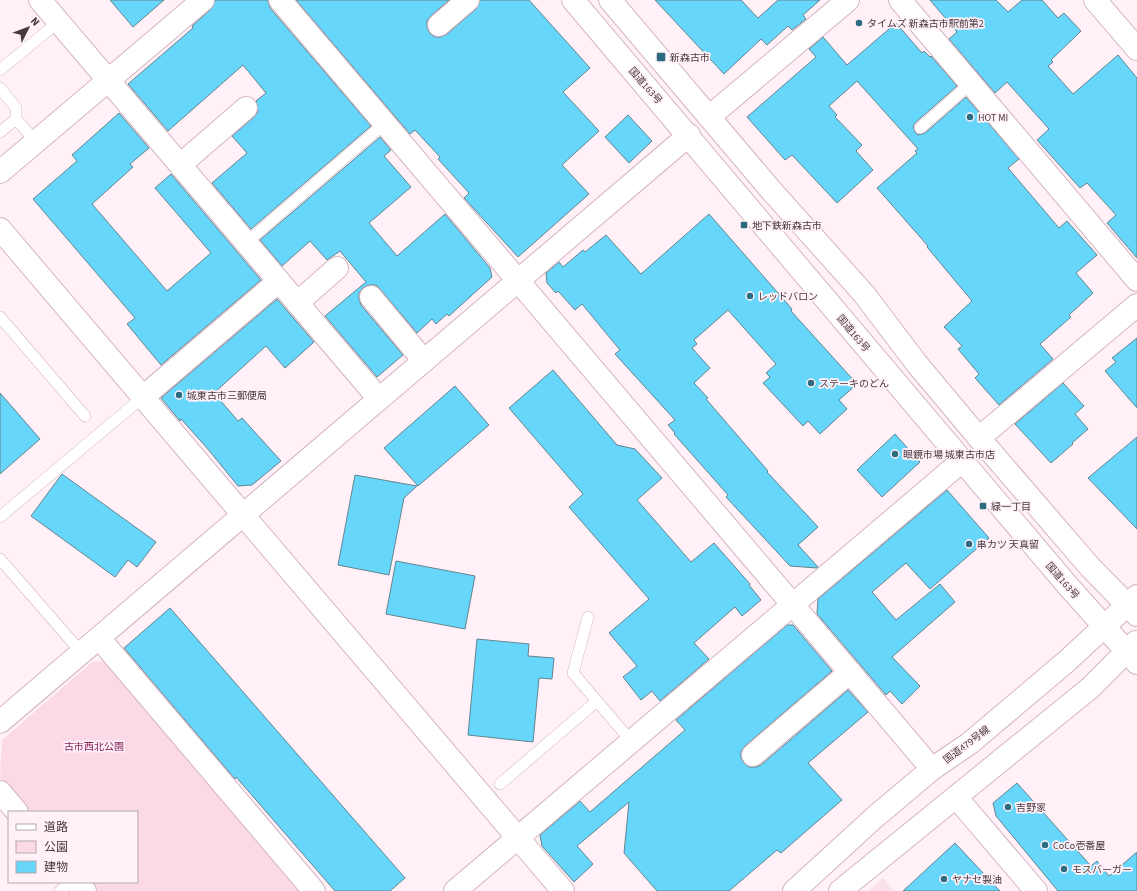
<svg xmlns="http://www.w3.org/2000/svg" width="1137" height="891" font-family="'Source Sans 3','Noto Sans JP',sans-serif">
<rect width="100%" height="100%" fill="#fff1f7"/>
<!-- built -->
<path fill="#fae1ec" d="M883,878l11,13h-26z"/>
<!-- green -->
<path fill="#fcd9e7" d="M108,661l196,230h-207l-8,-9h48v-70h-108l-29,-34 2,-38 90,-78z"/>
<!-- building -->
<path fill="#67d6fb" stroke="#638490" d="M110,0h54l-31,27z
M215,0h53l2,8 101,118 -120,103 -39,-46 35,-30 -15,-17 22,-19 4,-5 -2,-11 10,-8 -23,-28 -75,66 -40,-47 65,-56 -1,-2 19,-17z
M296,0h153l-18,16 -4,5v7l3,5 5,4h6l6,-3 29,-25 4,-9h49l61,68 -27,24 36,39 -37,34 27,29 -71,63 -54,-59 5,-5 -31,-34 2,-2 -25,-27 -5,4z
M655,0h86l17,18 20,-18h42l-17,15 3,4 -14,11 -4,-4 -21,19 -6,-6 -37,35z
M930,0h66l12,12 14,-12h20l16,18 6,-5 17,18 -30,29 2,2 -5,4 25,28 45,-39 19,23v180l-30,-35 9,-8 -29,-32 -7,5 -43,-48 12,-11 -42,-47 -12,11 -46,-54 8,-7z
M896,23l26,30 2,-2 6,6 1,-1 26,30 -42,37 -2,3 2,6 3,3 7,-2 41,-36 53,62 -11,9 51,60 8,-7 30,34 -21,18 17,20 -24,22 2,2 -31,27 13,15 -54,46 -24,-27 4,-4 -21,-25 4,-3 -18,-19 28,-26 -45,-54 1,-1 -51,-58 40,-35 -2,-2 3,-2 -61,-68 -28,25 8,9 -2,2 27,28 -6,6 17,19 -36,33 -45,-48 -7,5 -38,-43 69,-60 -7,-8 14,-12 24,28z
M119,113l30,35 -19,16 3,3 -41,37 75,87 44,-38 -56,-65 16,-14 90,106 -100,85 -34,-41 8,-6 -102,-119 44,-38 -5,-6z
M628,115l24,26 -23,22 -24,-26z
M380,137l11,13 -7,6 27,31 -42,36 28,33 48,-42 45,54 2,9 -43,39 -2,-2 -11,10 -4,-5 -15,14 -37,-44 -4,-4h-7l-6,3 -4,5v6l2,6 42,50 -26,22 -52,-61 41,-34 -26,-31 -13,9 -17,-19 -28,25 -22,-26z
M709,214l83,95 -1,2 66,73 -18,16 8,9 -27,25 -12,-13 -5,5 -40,-43 7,-6 -4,-4 10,-9 -48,-54 -34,30 3,4 -5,4 18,20 -16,15 14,15 -2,1 62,72 -1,1 51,55 -20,18 20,22 -1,1 -27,-2 -64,-69 2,-2 -54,-61 1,-1 -7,-8 7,-5 -60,-66 5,-4 -38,-46 -7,6 -17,-19 -2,2 -9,-10 -1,-10 13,-11 4,5 20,-17 2,2 21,-17 35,39z
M277,299l37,43 -29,26 -19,-22 -52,47 24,28 4,-3 39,43 -29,24 -14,1 -31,-38 -26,-29 -1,2 -19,-23z
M1137,338v70l-32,-37 11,-9 -4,-4z
M553,370l64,75 18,4 27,29 -25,22 54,62 23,-19 36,41 -1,1 12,15 -19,16 -7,-9 -41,36 15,16 -49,42 -8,-10 -11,9 -18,-23 14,-11 -28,-33 40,-34 -80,-92 14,-13 -74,-86z
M1063,383l21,23 -9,8 13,15 -16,14 1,1 -22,19 -36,-39z
M455,386l34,39 -71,61 -34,-38z
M0,393l40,46 -40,35z
M895,434l25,28 -38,35 -25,-27z
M1137,437v92l-49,-51z
M62,474l94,68 -19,25 -9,-7 -13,17 -84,-61z
M355,475l62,11 -13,12 -15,77 -51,-10z
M947,490l42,48 -59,51 -24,-26 -34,29 24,28 44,-36 15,18 -63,55 28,29 -18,18 -12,-13 -4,4 -69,-81 1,-15z
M396,561l79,15 -10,53 -79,-15z
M170,608l235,270 -15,13h-55l-99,-114 -1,2 -111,-131z
M787,625h6l39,46 -87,75 -4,5v7l3,5 5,4h7l5,-2 87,-75 20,22 -60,51 34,37 -61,53 -4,-3 -48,41h-72l-33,-38 5,-51 -52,44 16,18 -19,18 -32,-36 -2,-11 40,-34 10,11 95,-82 -9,-10z
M477,639l52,5 -1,12 26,2 -2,21 -13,-1 -6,64 -65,-7z
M1017,783l74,83 6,-5 12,15 28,-24v39h-79l-62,-75 -3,-13z
M955,843l45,48h-97z"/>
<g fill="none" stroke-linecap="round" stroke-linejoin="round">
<defs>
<path id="lane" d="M0,70l58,-48
M0,88l16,20v11l-16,13
M16,119l20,23
M920,128l50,-44
M246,243l139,-120
M0,317l85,99
M0,517l143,-120
M0,559l81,93
M588,617l-15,56 58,68
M500,784l97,-83
M60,891l10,-9"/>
<path id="street" d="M40,0l339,399
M280,0l652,769
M900,0l237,280
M1095,0l42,49
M439,25l29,-25
M709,117l139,-117
M180,165l66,-57
M0,172l203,-172
M0,229l563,662
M371,297l53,64
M297,303l40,-35
M143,397l136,-116
M979,438l158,-133
M99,638l215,253
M0,722l689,-587
M753,755l97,-83
M0,792l17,20
M77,882l8,9
M455,891l507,-430"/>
<path id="secondary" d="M956,797l80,94"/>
<path id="highway" d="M573,0l495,586 69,77
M610,0l160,189 94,105 53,70 62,74 111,129 47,48
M794,891l81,-74 57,-48 38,-26 97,-82 70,-65
M840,891l250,-203 46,-46"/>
</defs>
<!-- lane casing -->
<use href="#lane" stroke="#d5b4c2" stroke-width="12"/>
<!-- street casing -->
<use href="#street" stroke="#d5b4c2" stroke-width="24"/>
<!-- secondary casing -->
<use href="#secondary" stroke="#d5b4c2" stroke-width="24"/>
<!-- highway casing -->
<use href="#highway" stroke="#d5b4c2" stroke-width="24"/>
<!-- lane -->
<use href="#lane" stroke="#fff" stroke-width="11"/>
<!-- street -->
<use href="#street" stroke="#fff" stroke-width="22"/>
<!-- secondary -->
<use href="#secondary" stroke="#fff" stroke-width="22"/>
<!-- highway -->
<use href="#highway" stroke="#fff" stroke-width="22"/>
</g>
<!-- markers -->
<g fill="#2c6b80" stroke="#fff1f7" stroke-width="1.5">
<circle cx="859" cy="23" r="4"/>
<rect x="656" y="52" width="10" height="10" rx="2"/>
<circle cx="970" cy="117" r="4"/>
<rect x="740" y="221" width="8" height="8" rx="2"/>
<circle cx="750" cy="296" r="4"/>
<circle cx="811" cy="383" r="4"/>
<circle cx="179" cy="395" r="4"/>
<circle cx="895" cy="454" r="4"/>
<rect x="979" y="502" width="8" height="8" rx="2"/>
<circle cx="969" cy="544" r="4"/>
<circle cx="1008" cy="807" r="4"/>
<circle cx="1045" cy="845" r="4"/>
<circle cx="1064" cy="869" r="4"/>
<circle cx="944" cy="879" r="4"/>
</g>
<g text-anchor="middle" stroke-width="3.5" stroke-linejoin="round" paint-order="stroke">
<!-- poi labels -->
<g font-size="10" fill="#45383e" stroke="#fff1f7" text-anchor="start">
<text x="867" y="27">タイムズ 新森古市駅前第2</text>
<text x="670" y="61">新森古市</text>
<text x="978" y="121">HOT MI</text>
<text x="752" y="229">地下鉄新森古市</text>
<text x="758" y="300">レッドバロン</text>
<text x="819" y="387">ステーキのどん</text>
<text x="187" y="399">城東古市三郵便局</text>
<text x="903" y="458">眼鏡市場 城東古市店</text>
<text x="991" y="510">緑一丁目</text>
<text x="977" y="548">串カツ 天真留</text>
<text x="1016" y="811">吉野家</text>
<text x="1053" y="849">CoCo壱番屋</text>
<text x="1072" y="873">モスバーガー</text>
<text x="952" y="883">ヤナセ製油</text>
</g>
<!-- street labels -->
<g font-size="10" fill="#45383e" stroke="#fff1f7">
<text transform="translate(646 85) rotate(49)" y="4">国道163号</text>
<text transform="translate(854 333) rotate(50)" y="4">国道163号</text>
<text transform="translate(1063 580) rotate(49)" y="4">国道163号</text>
<text transform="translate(966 744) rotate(-37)" y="4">国道479号線</text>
</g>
<!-- park labels -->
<g font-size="10" fill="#832058" stroke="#fff1f7">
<text x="94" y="750">古市西北公園</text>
</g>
</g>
<!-- legend -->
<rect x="8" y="811" width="130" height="72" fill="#fff1f7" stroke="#b5a7ad"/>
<rect x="16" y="824" width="20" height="6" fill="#ffffff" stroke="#b5a7ad"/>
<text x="44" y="831" font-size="12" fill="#45383e">道路</text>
<rect x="16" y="841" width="20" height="12" fill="#fcd9e7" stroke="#b5a7ad"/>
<text x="44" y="851" font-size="12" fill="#45383e">公園</text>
<rect x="16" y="861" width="20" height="12" fill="#67d6fb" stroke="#b5a7ad"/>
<text x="44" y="871" font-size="12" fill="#45383e">建物</text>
<!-- north arrow -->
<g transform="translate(28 28) rotate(48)" stroke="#fff1f7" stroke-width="3" paint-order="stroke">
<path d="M0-3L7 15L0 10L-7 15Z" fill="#45383e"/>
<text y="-6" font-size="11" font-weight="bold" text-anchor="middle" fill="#45383e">N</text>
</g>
</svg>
